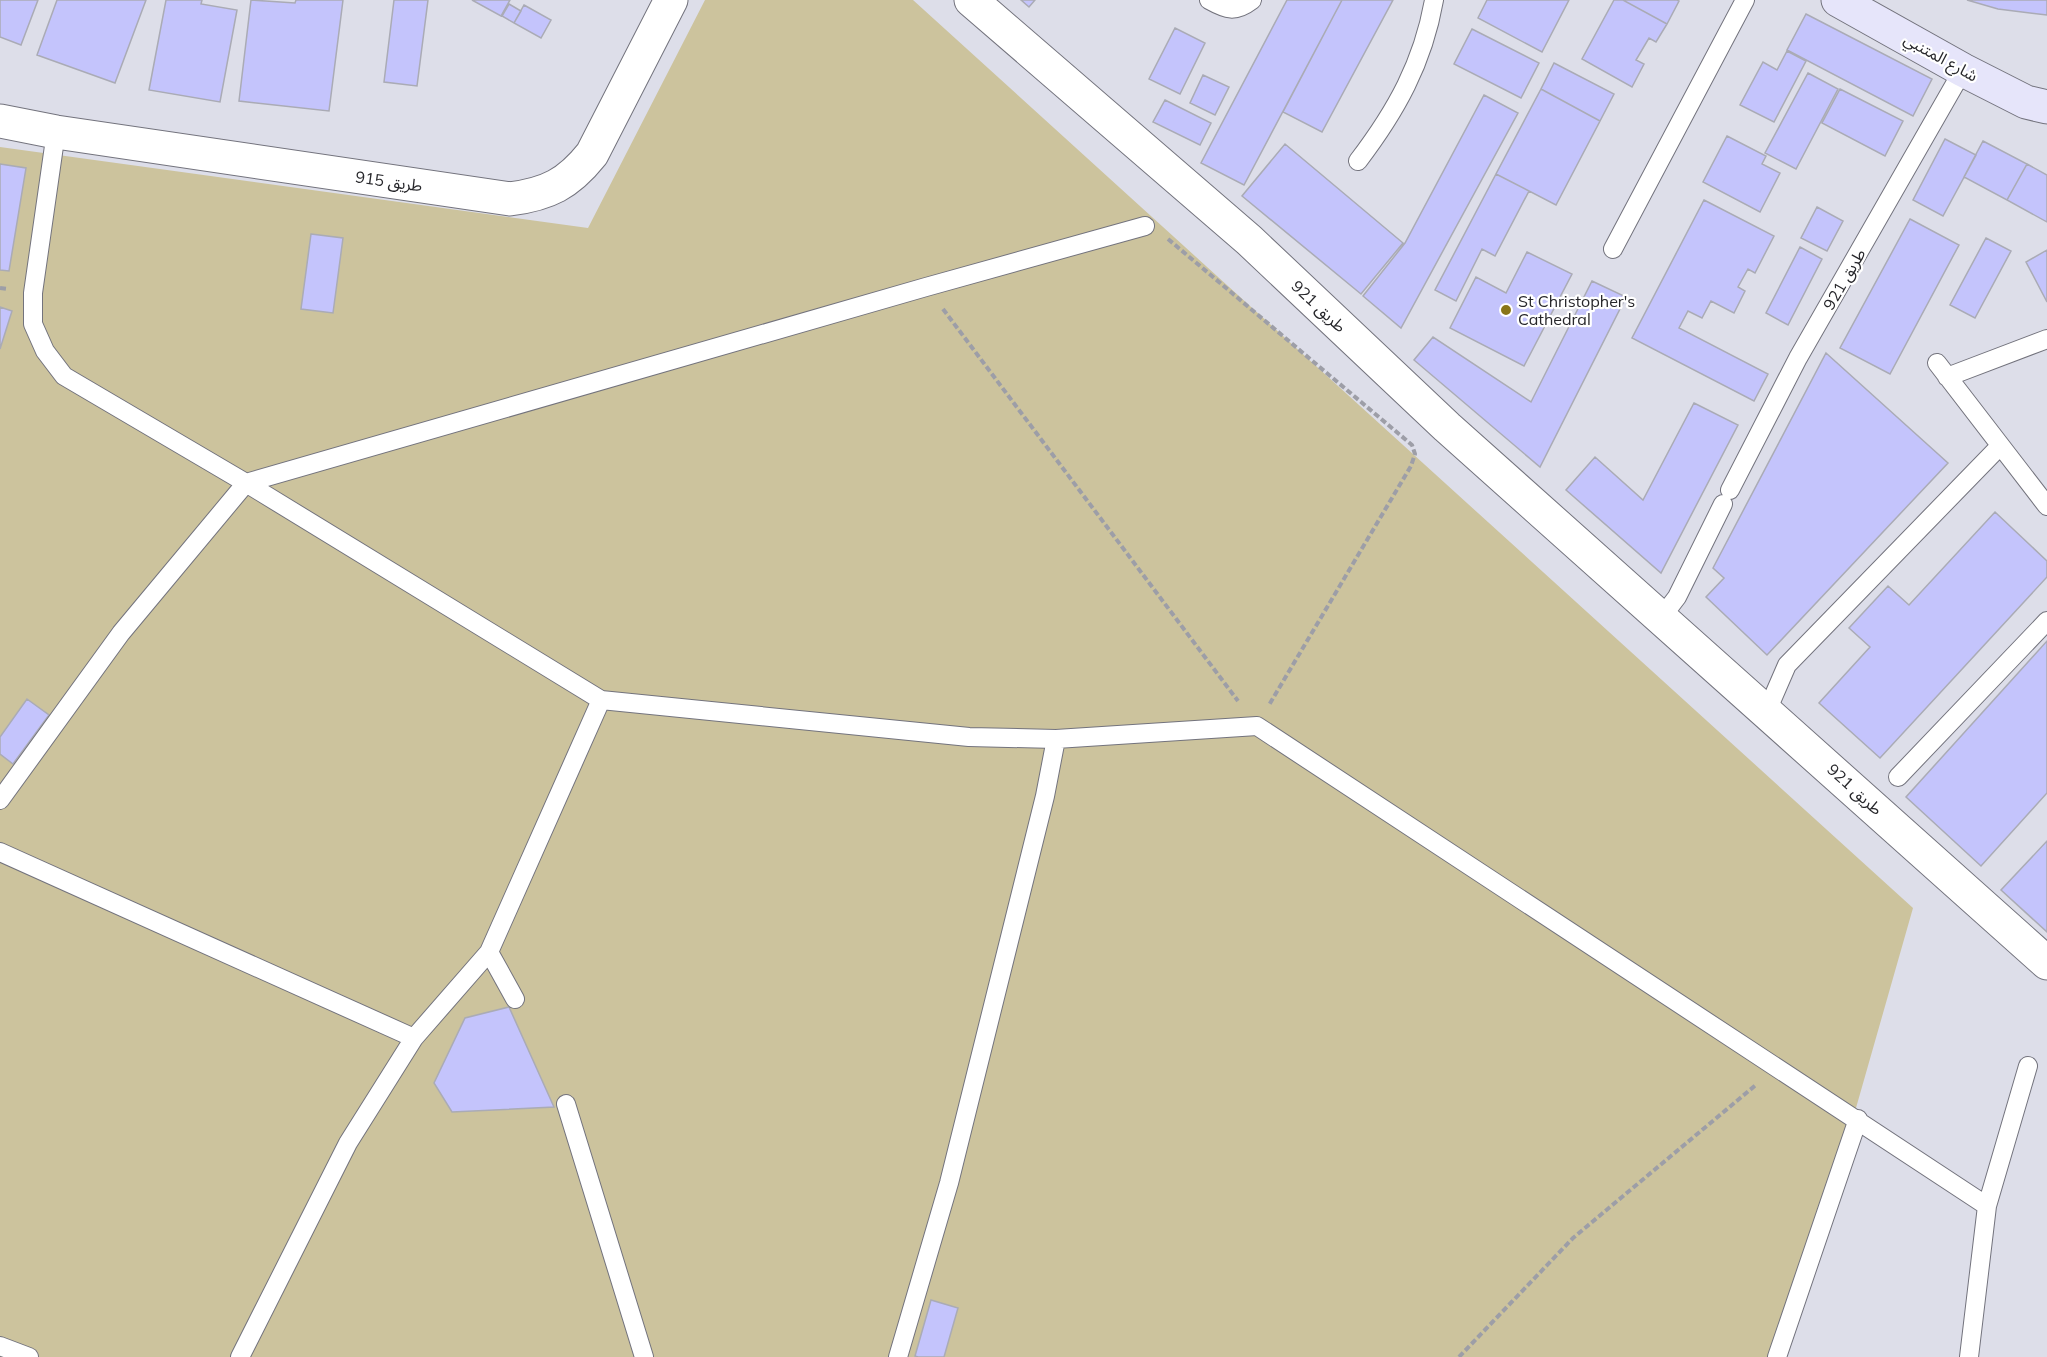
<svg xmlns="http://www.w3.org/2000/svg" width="2047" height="1357" font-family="Mulish,'Noto Sans Arabic',sans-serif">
<rect width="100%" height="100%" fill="#dddee9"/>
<!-- green -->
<path fill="#ccc39d" d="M705,0h208l1000,908 -128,449h-1785v-1210l588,81z"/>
<!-- building -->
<path fill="#c4c4fc" stroke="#aaabb5" stroke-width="1.5" d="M0,0h38l-17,45 -21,-8z
M57,0h89l-31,83 -78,-28z
M166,0h36l-1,4 36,6 -17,92 -71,-12z
M251,0l44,3 1,-3h47l-14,111 -90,-10z
M394,0h34l-11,86 -33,-4z
M472,0h38l-9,16z
M1021,0h14l-6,7z
M1287,0h55l-98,185 -43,-22z
M1342,0h51l-71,132 -39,-20z
M1487,0h82l-27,52 -64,-34z
M1614,0h9l44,24 -11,18 -7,-4 -13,22 8,4 -12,23 -50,-28z
M1623,0h54l2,1 -12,23z
M1967,0h80v15l-49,-6z
M509,4l12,7 -7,12 -12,-7z
M524,5l27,15 -10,18 -27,-15z
M1806,14l126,65 -19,37 -126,-66z
M1175,28l30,15 -25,51 -31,-15z
M1472,29l67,34 -18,35 -67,-34z
M1787,51l19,10 -32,61 -34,-17 23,-43 14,8z
M1554,63l60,31 -14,27 -59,-32z
M1808,73l30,16 -42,80 -31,-16z
M1203,75l26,12 -14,28 -25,-12z
M1541,89l59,32 -44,84 -60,-31z
M1840,89l63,32 -18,35 -63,-33z
M1484,95l34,18 -117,215 -38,-32 42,-53z
M1165,100l46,23 -11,22 -47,-23z
M1727,136l39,20 -4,8 18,9 -20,39 -57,-30z
M1945,139l31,16 -33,61 -30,-16z
M1983,141l44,23 -20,36 -43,-23z
M1285,144l118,99 -42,51 -119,-98z
M0,164l26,4 -17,103 -9,-1z
M2027,164l20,11v47l-40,-22z
M1496,174l33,17 -34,65 -13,-7 -26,52 -21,-11z
M1704,200l70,36 -19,37 -7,-4 -10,18 7,4 -11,22 -23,-12 -9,17 -14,-7 -9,17 89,46 -14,27 -122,-63z
M1817,207l26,14 -16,30 -26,-13z
M1910,219l49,26 -69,129 -50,-26z
M311,234l32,4 -10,75 -32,-4z
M1986,238l25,13 -36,67 -25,-13z
M1800,247l22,12 -34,66 -22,-12z
M2047,250v52l-21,-40z
M1527,252l45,22 -48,92 -74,-38 26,-51 30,16z
M1592,281l34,16 -86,170 -126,-107 19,-23 98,65z
M0,307l12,4 -12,38z
M1826,353l122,110 -181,192 -61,-58 18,-19 -11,-10z
M1694,403l44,22 -77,148 -95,-83 29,-33 48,43z
M1995,512l52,49v16l-167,181 -61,-55 51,-56 -21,-19 39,-42 21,19z
M2047,641v152l-66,73 -75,-69z
M27,699l22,16 -36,49 -13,-10v-17z
M2047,841v91l-46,-42z
M509,1007l45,100 -102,5 -18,-29 31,-65z
M931,1300l27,8 -14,49h-26l-3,-1z"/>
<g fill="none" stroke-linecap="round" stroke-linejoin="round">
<defs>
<path id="service" d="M1209,0c18,10 26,13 43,0
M56,132l-23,161v31l12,27 19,25 182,107 355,217 368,37 87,2 201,-13 730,480
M1358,161c38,-50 65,-98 76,-161
M1613,249l132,-249
M1937,363l110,143
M1947,377l100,-38
M1730,490l68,-132 165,-288
M1661,618l16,-21 46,-93
M1767,711l20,-46 213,-219
M1898,777l149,-156
M0,800l121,-167 125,-150 680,-196 219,-61
M0,852l414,186
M489,952l26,47
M566,1104l78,253
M0,1346l29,11
M240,1357l108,-214 66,-105 75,-86 112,-252
M898,1357l51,-174 96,-387 11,-57
M1777,1357l81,-238
M1969,1357l18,-151 41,-140"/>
<path id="minor" d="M971,0l278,240 198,187 600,536
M0,121l56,11 454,67c38,-5 58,-15 82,-45l79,-154"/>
<path id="secondary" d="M1838,0l125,70 63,32 21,5"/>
</defs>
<!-- service casing -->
<use href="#service" stroke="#73737d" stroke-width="20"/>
<!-- minor casing -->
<use href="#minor" stroke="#73737d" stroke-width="35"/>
<!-- secondary casing -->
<use href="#secondary" stroke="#73737d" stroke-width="35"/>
<!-- path -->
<path stroke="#9d9ea7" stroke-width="4" stroke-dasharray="6 3" stroke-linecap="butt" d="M1168,239l244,206 3,9 -4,12 -142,239
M0,288l8,1
M943,309l295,392
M1459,1357l114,-119 184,-154"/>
<!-- service -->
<use href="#service" stroke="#fff" stroke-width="18"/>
<!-- minor -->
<use href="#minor" stroke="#fff" stroke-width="33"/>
<!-- secondary -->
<use href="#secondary" stroke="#e6e5fa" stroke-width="33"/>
</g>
<!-- markers -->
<circle fill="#897518" stroke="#fff" stroke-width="2" cx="1506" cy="310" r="6"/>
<g text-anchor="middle" stroke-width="4.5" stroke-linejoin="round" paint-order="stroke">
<!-- street labels -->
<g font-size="16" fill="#27272b" stroke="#fff">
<text transform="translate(1941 57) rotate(29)" y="6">شارع المتنبي</text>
<text transform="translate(389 181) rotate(8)" y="6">طريق 915</text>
<text transform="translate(1844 279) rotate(-60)" y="6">طريق 921</text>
<text transform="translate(1319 306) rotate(43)" y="6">طريق 921</text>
<text transform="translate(1855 789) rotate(42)" y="6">طريق 921</text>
</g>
<!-- poi labels -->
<g font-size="16" fill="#27272b" stroke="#fff" text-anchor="start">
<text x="1518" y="307">St Christopher's<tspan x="1518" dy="18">Cathedral</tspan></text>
</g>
</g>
</svg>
